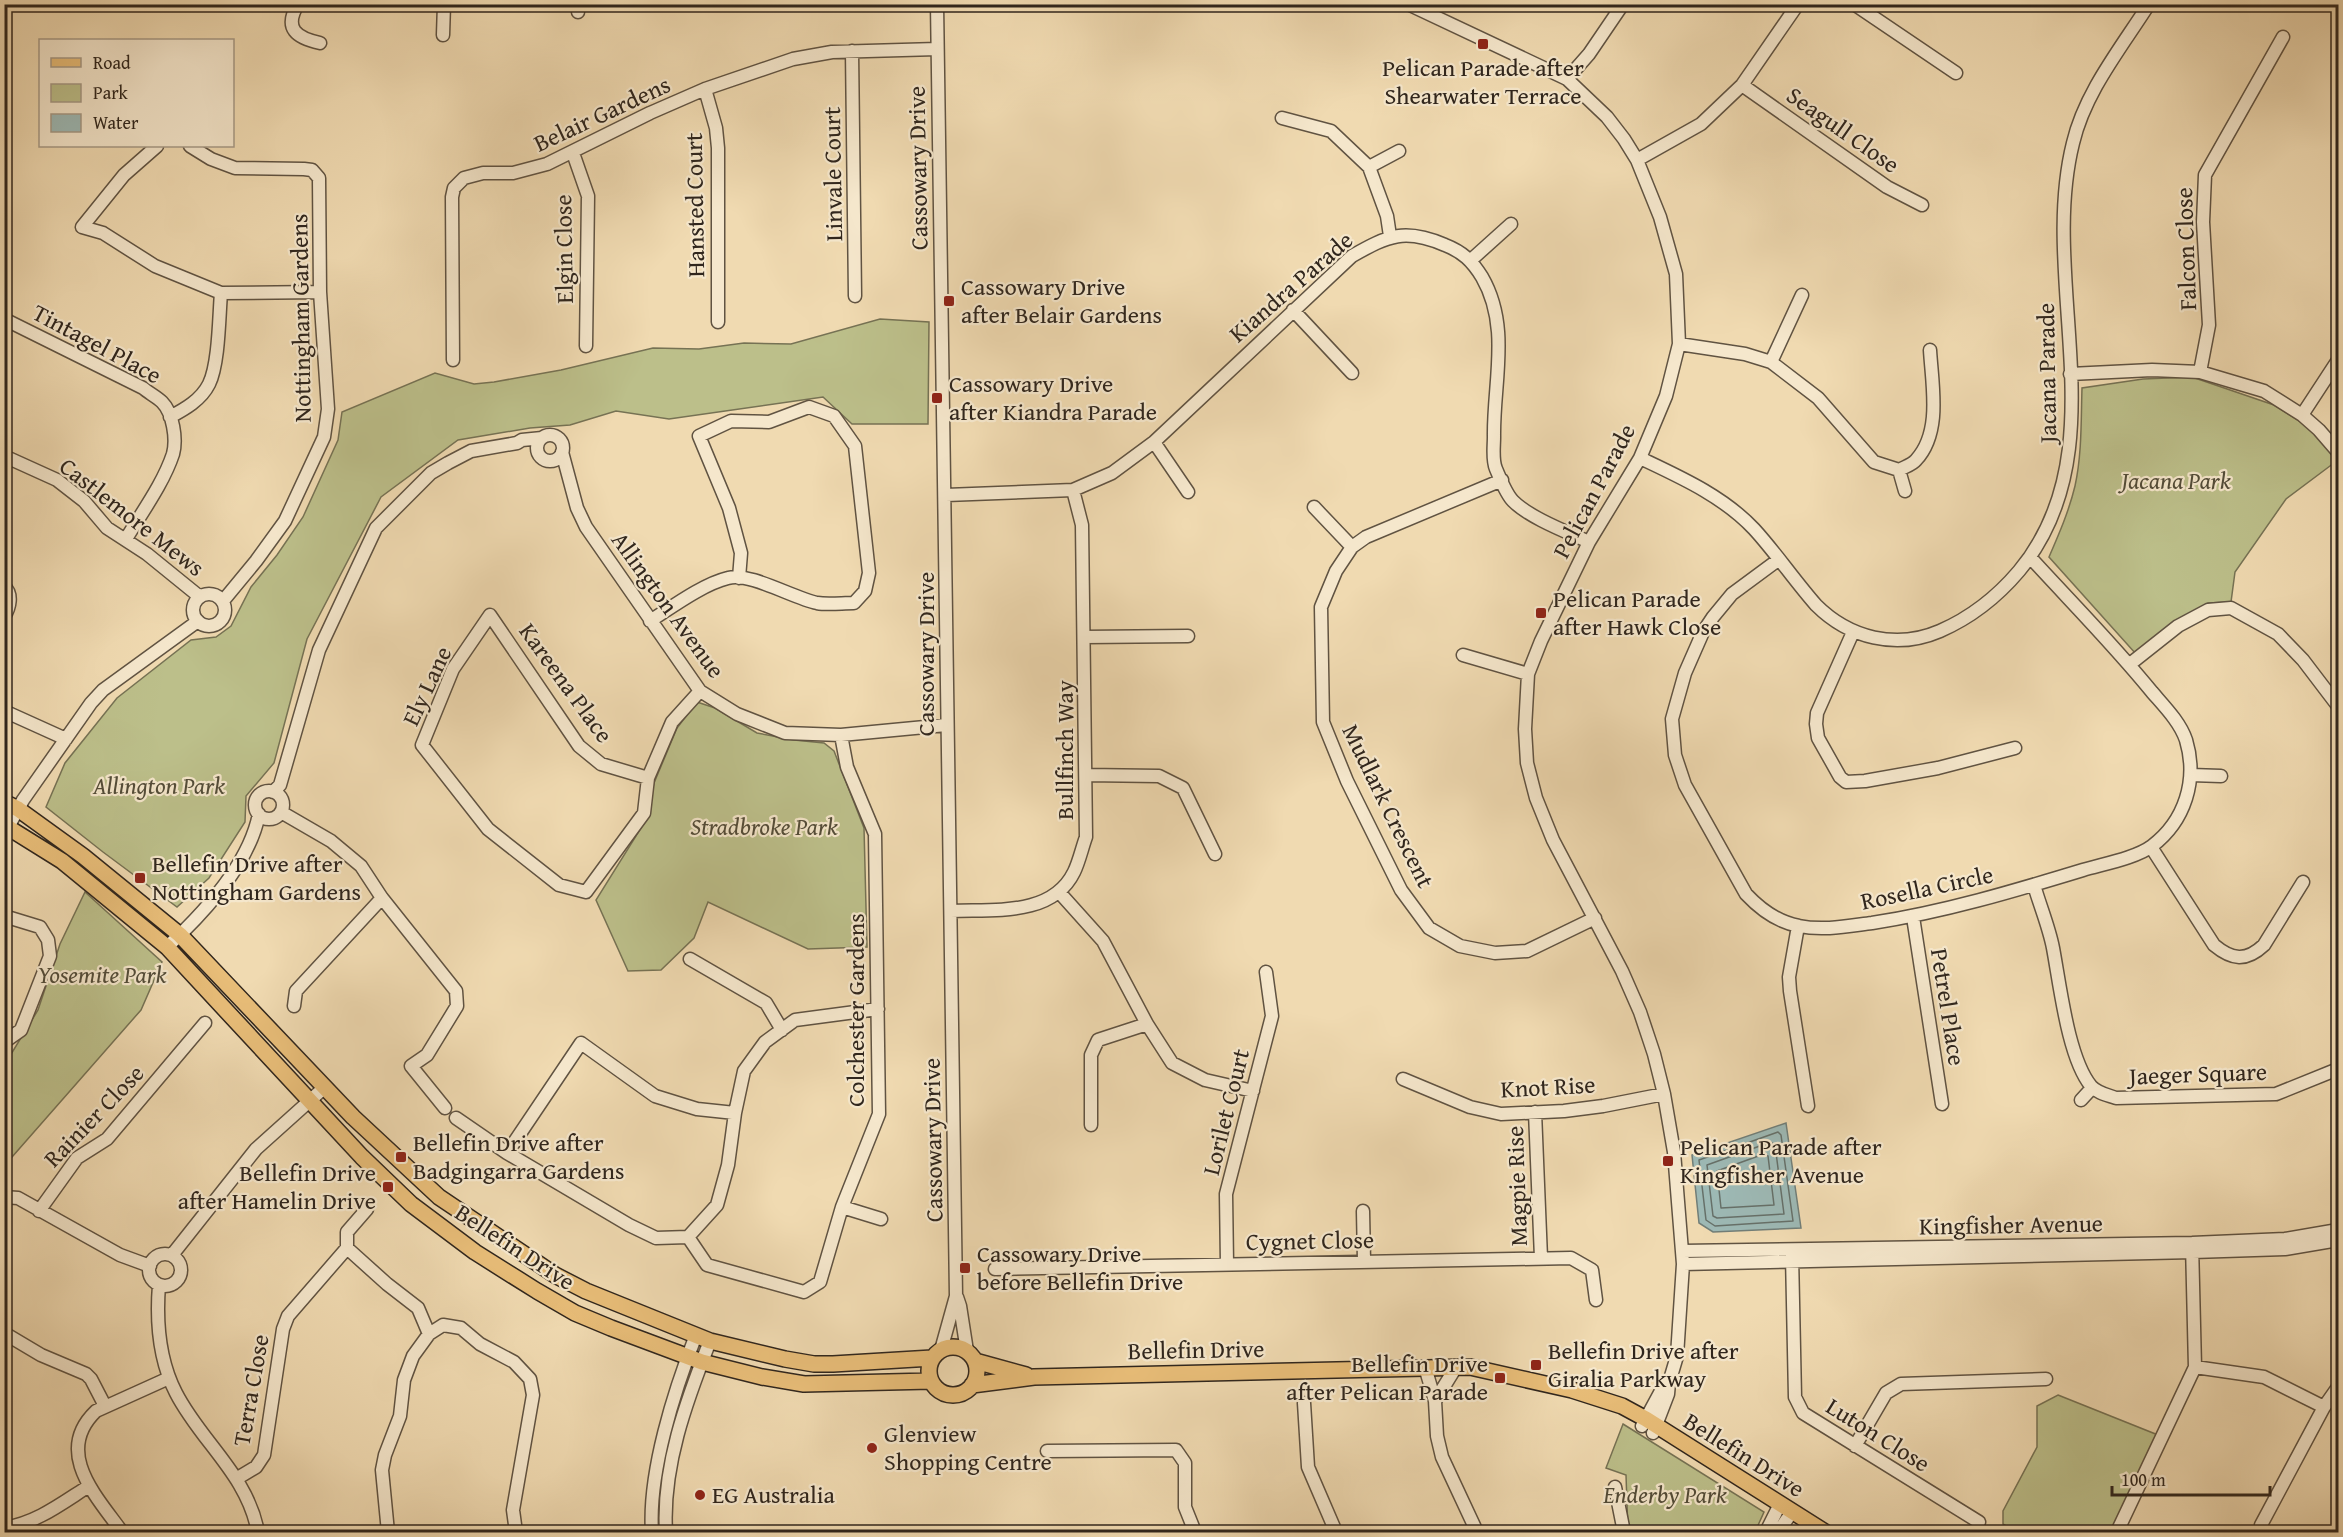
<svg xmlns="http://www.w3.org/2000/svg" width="2343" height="1537" font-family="'Gentium Book Plus',serif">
<rect width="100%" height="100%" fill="#f0dab1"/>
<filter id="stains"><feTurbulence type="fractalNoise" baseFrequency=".00333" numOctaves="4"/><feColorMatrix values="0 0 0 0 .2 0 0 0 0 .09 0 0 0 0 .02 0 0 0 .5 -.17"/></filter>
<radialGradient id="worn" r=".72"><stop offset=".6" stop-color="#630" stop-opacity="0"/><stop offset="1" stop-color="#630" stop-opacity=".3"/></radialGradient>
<!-- green -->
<path fill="#bcbf8a" stroke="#767254" stroke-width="1.5" d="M880,319l49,3 -1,102h-76l-29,-27 -154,22 -53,-8 -46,14 -40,3 -72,12 -77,57 -74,142 -33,124 -28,33 -1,26 -36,56 -32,29 -74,-55 -57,-45 19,-44 52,-65 74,-58 25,-3 15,-11 20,-39 26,-32 26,-38 35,-77 4,-28 93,-39 39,11 20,-2 67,-12 92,-22 46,1 45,-6 47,1z
M2192,377l82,28 35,22 29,33 -52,39 -51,73 -4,30 -23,1 -33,20 -39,31 -87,-97c10,-23 20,-46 26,-71 7,-32 6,-66 7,-98l61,-9z
M697,702l18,6 42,25 37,7 30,3 10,8 30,77 3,119 -59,2 -100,-47 -14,36 -33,32 -33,1 -32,-71 50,-80 8,-37 23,-55z
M85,892l77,70 -21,48 -136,155v-101l33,-54 22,-66z
M2058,1395l100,40 -46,97h-96l-13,-8v-13l34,-64v-41z
M1623,1424l141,88 -9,20h-127l-2,-57 -20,-7z"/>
<!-- water -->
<path fill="#9db9b5" stroke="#717e78" stroke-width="1.5" d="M1786,1123l15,105 -88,4 -14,-9 -7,-68z"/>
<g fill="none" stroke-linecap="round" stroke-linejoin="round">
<!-- shore -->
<path stroke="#667069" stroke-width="1.5" d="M1778,1132l3,3 12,86 -78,5 -9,-6 -7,-60z
M1771,1142l4,3 9,69 -67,4 -4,-2 -6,-51z
M1764,1154l4,2 6,49 -53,3 -4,-37z"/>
<defs>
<path id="minor" d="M298,4c-15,25 -1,34 22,39
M578,4v8
M937,4l19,1292 -15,54
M1408,4l159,75 40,38 17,22 13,21 23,57 16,57 3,70 -13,52 -26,62 -51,84 -48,99 -13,33 -3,55 2,34 9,35 17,42 69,131 18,41 14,42 10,40 10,58 9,112 -6,92 -8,27 -1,11 -15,39
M1854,4l102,69
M443,35l1,-31
M852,51l3,245
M1567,79l22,-25 34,-50
M1742,85l145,102 35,18
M705,89l11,39 2,20v174
M1282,118l49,13 38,36 18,49 3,20
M157,146l-33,29 -42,52 21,6 52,33 66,27 99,-1
M190,146l21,13 24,9 69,1 8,1 7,8 1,114 8,117 -4,28 -39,84 -29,40 -33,40
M573,153l15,43 -2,150
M1637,160l64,-36 41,-39 56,-81
M1369,167l30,-16
M1471,260l40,-36
M1293,310l59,63
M4,319l139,69c6,5 14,9 19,14 11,11 15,37 11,52 -10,30 -31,58 -47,85
M1679,344l66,10 26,8 47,36 56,64 25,8c5,-3 13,-5 17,-10 26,-28 16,-75 14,-110
M453,360l-1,-163 2,-9 10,-10 19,-5h30l34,-9 103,-51 55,-24 88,-30 39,-7 105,-3
M1771,362l31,-67
M2200,372l9,-47 -6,-103 2,-47 78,-138
M2070,374l82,-4 48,2 64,19 38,24 17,15 19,22
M2302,415l36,-55
M170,417c15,-8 31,-17 39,-33 10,-20 10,-68 12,-91
M537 448a13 13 0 1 1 26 0a13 13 0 1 1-26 0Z
M1154,442l34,50
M562,452l15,56 9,19 114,164 37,23 48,19 56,2 105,-10
M4,456l53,24 27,21 23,27 40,26 53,43
M1640,458c40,19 83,38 114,71 22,24 40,51 62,76 33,33 80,45 124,26 32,-14 57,-34 79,-60 101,-122 19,-288 54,-428 12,-51 48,-95 76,-139
M1899,470l6,21
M1502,480l-136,57 -14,10 -16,24 -15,36 2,115 24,59 54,109 28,38 31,18 35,7 32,-2 68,-33
M946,495l127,-5 39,-17 42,-31 198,-186c37,-21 53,-28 93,-11 18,7 27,16 37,32 29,50 11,106 12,160 0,10 -2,23 2,32 4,9 10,25 17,32 17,17 54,31 76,41
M1314,507l38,40
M1778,560l-46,34 -19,23 -10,15 -18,41 -13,46 3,36 10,30 61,109c15,16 31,28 53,32 24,5 49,0 73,-3 72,-11 142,-32 211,-53 20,-6 53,-12 69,-24 33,-25 46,-66 34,-106 -6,-18 -22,-34 -34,-48 -38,-47 -81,-90 -122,-135
M4,586c9,8 6,21 0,31
M193 610a16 16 0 1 1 32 0a16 16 0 1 1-32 0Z
M650,621c22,-14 53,-37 78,-43 22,-6 65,20 89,25 11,2 25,0 37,0l11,-12 4,-18 -14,-127 -21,-30 -25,-9 -40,15 -38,-1 -32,15 30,72 12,45 -2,25
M1853,632l-36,81 -1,11 2,14 22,39 6,5 19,-1 73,-13 77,-20
M1085,637l103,-1
M1463,655l65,19
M2130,664l48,-38 30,-16 23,-2 47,26 25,26 35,46
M4,711l62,28
M1086,775l73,1 24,12 32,66
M2191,775l30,1
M648,778l-47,-14 -22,-18 -89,-131 -37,54 -31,76 66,84 71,56 27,7 58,-79 4,-35 24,-56 28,-31
M255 805a14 14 0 1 1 28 0a14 14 0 1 1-28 0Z
M273,792l7,-7 39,-135 57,-122 55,-55 17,-10 23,-12 46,-8 5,-3 20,-2
M281,812l50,29 30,25 21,32 74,93 1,15 -30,49 -16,11 34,42
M8,827l15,-27 68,-97 12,-13 95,-69
M2151,847l63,98c18,15 32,17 50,0l39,-63
M2034,885c6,21 15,42 19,63 7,37 15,110 38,138 6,7 17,9 25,12l160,-4 62,-25
M1059,892l44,49 44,83 25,39 33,17 48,11
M951,911c42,-2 101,6 123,-39 5,-10 8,-24 12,-35l-4,-312 -9,-35
M4,916l36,11 8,13 2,16 -29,74 -17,12
M1913,917l29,187
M1798,926l-9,51 1,14 18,115
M167,947c37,-34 82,-82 92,-133
M690,959l76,44 16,27
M294,1006l2,-15 86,-93
M1403,1079l67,28 31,7 63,-3 39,-5 61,-12
M2081,1100l11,-12
M1535,1112l6,146
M456,1118l51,35 122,72 27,13 32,-1 29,-32 11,-40 7,-52 9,-42 21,-29 30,-22 83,-11
M1091,1125v-70l7,-15 49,-16
M507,1153l74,-110 74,53 42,13 38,4
M4,1197l14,1 102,57 30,11
M842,1207l39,12
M39,1211l38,-53 30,-19 98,-116
M1363,1211l1,50
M688,1237l19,28 97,27 16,-10 22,-75 37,-93 -4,-280 -28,-67 -6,-32
M347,1248v-16l20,-23
M1683,1251l509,-8 93,-4 53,-9
M149 1270a16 16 0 1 1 32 0a16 16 0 1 1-32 0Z
M172,1255l84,-106 69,-62
M1792,1255l3,142 8,16 176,109
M1227,1264l-1,-70 46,-178 -6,-44
M1683,1264l510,-12 92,-3 53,-9
M995,1269l576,-11 21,12 4,30
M159,1285c-3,37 0,75 17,108 25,49 71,81 82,139
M957,1297l3,9 7,45
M4,1333l37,22 45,19 5,5 14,27
M1425,1367l10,34 2,35 5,21 35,75
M2195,1367l69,10 60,30
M1435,1401l21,-34
M1304,1403l4,64 28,65
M1642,1426l20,-37 6,-5
M1855,1446l31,-53 15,-9 145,-5
M1047,1451l129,-1 9,13v44l10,25
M236,1479l20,-12 8,-12 19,-126 5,-13 59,-68 40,36 31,24 11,26
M1615,1487l9,45
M2261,1525l63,-118 14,-20
M4,1528c33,-5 58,-25 85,-42
M122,1532c-25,-35 -69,-80 -26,-121l73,-33
M388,1532l-6,-62 3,-15 15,-39 4,-36 9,-24 16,-22 14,-9 18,3 19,16 34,18 16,17 3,16 -20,115 3,22
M652,1532c-4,-59 22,-141 44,-197
M666,1532c-4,-65 20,-130 44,-191
M1766,1532l14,-28
M1778,1532l14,-20
M2117,1532l78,-165 -3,-123"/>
<path id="major" d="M4,802l14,7 65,47 97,79 173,182 86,80 116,78 31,16 124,50 75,18 29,5h19l99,-6
M4,825l58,36 105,86 195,210 49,47 64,48 62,39 38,22 36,15 91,34 60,15 42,7 127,-3
M929 1371a24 24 0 1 1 48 0a24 24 0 1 1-48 0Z
M975,1361l51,14
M972,1385l62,-8 436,-10 102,23 50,16 24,13 179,113"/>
</defs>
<!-- minor casing -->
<use href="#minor" stroke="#605342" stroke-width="15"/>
<!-- major casing -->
<use href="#major" stroke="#30261d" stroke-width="18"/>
<!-- minor -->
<use href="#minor" stroke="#f5e7cc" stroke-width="12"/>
<!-- major -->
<use href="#major" stroke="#e8bd78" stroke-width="15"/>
</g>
<!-- markers -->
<g fill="#8f2418" stroke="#f5e7cc" stroke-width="2">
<rect x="1477" y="38" width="12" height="12" rx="3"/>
<rect x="943" y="295" width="12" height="12" rx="3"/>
<rect x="931" y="392" width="12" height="12" rx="3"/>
<rect x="1535" y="607" width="12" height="12" rx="3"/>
<rect x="134" y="872" width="12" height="12" rx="3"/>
<rect x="395" y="1151" width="12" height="12" rx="3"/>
<rect x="1662" y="1155" width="12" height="12" rx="3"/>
<rect x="382" y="1181" width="12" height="12" rx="3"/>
<rect x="959" y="1262" width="12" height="12" rx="3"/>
<rect x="1530" y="1359" width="12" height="12" rx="3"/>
<rect x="1494" y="1372" width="12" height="12" rx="3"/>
<circle cx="872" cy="1448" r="6"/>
<circle cx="700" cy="1495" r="6"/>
</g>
<g text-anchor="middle" stroke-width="4.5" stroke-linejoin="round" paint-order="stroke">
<!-- poi labels -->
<g font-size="24" fill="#30261d" stroke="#f5e7cc" text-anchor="start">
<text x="1483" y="76" text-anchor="middle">Pelican Parade after<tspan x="1483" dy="28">Shearwater Terrace</tspan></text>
<text x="961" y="295">Cassowary Drive<tspan x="961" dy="28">after Belair Gardens</tspan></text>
<text x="949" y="392">Cassowary Drive<tspan x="949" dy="28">after Kiandra Parade</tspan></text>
<text x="1553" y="607">Pelican Parade<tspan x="1553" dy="28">after Hawk Close</tspan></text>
<text x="152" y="872">Bellefin Drive after<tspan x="152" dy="28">Nottingham Gardens</tspan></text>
<text x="413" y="1151">Bellefin Drive after<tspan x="413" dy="28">Badgingarra Gardens</tspan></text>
<text x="1680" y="1155">Pelican Parade after<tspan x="1680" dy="28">Kingfisher Avenue</tspan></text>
<text x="376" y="1181" text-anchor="end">Bellefin Drive<tspan x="376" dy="28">after Hamelin Drive</tspan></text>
<text x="977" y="1262">Cassowary Drive<tspan x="977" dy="28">before Bellefin Drive</tspan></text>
<text x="1548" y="1359">Bellefin Drive after<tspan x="1548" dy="28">Giralia Parkway</tspan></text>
<text x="1488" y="1372" text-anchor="end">Bellefin Drive<tspan x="1488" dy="28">after Pelican Parade</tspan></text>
<text x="884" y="1442">Glenview<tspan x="884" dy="28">Shopping Centre</tspan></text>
<text x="712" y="1503">EG Australia</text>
</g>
<!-- street labels -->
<g font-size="24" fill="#30261d" stroke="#f5e7cc">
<text transform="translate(602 114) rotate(-25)" y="8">Belair Gardens</text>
<text transform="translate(1843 130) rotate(35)" y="8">Seagull Close</text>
<text transform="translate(918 168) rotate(-91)" y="8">Cassowary Drive</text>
<text transform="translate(833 174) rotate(-91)" y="8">Linvale Court</text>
<text transform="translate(695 205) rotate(-91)" y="8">Hansted Court</text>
<text transform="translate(564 249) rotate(-91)" y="8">Elgin Close</text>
<text transform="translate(2186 249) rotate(-92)" y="8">Falcon Close</text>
<text transform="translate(1291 287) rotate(-41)" y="8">Kiandra Parade</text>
<text transform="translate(301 318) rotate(-91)" y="8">Nottingham Gardens</text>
<text transform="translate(97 344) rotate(28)" y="8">Tintagel Place</text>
<text transform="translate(2047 373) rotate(-91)" y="8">Jacana Parade</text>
<text transform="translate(1594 491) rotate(-62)" y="8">Pelican Parade</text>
<text transform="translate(132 517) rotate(38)" y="8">Castlemore Mews</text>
<text transform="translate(668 605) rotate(54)" y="8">Allington Avenue</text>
<text transform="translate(926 654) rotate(-90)" y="8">Cassowary Drive</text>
<text transform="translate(566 683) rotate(54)" y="8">Kareena Place</text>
<text transform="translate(427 686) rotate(-65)" y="8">Ely Lane</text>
<text transform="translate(1065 750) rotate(-90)" y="8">Bullfinch Way</text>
<text transform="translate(1388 806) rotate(64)" y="8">Mudlark Crescent</text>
<text transform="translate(1927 888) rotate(-12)" y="8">Rosella Circle</text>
<text transform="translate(1948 1007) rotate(81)" y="8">Petrel Place</text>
<text transform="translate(856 1010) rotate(-90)" y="8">Colchester Gardens</text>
<text transform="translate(2198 1074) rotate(-2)" y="8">Jaeger Square</text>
<text transform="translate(1548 1087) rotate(-3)" y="8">Knot Rise</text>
<text transform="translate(1226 1112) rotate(-76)" y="8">Lorilet Court</text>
<text transform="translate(94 1116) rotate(-46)" y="8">Rainier Close</text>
<text transform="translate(933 1140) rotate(-91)" y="8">Cassowary Drive</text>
<text transform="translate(1517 1186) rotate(-92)" y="8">Magpie Rise</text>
<text transform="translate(2011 1225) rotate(-1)" y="8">Kingfisher Avenue</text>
<text transform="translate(1310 1241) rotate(-1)" y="8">Cygnet Close</text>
<text transform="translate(515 1247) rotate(33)" y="8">Bellefin Drive</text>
<text transform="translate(1196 1350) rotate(-1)" y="8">Bellefin Drive</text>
<text transform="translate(251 1390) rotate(-80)" y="8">Terra Close</text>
<text transform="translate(1878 1435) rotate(32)" y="8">Luton Close</text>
<text transform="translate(1744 1455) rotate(32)" y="8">Bellefin Drive</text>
</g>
<!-- park labels -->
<g font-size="24" font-style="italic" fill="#534c38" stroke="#f5e7cc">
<text x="2176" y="489">Jacana Park</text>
<text x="159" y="794">Allington Park</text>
<text x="764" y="835">Stradbroke Park</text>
<text x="102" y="983">Yosemite Park</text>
<text x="1665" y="1503">Enderby Park</text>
</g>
</g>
<!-- margin -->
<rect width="2343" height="1537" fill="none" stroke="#f0dab1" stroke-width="24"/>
<rect x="6" y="6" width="2331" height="1525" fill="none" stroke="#30261d" stroke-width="3"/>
<rect x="12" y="12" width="2319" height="1513" fill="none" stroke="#30261d" stroke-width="1.5"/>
<!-- legend -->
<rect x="39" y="39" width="195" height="108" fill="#f5e7cc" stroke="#a69a86" stroke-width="1.5"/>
<rect x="51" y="58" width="30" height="9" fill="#e8bd78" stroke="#a69a86" stroke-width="1.5"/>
<text x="93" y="69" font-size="18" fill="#30261d">Road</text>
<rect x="51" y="84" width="30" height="18" fill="#bcbf8a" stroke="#a69a86" stroke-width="1.5"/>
<text x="93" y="99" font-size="18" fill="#30261d">Park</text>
<rect x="51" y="114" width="30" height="18" fill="#9db9b5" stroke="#a69a86" stroke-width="1.5"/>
<text x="93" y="129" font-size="18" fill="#30261d">Water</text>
<!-- scale -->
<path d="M2112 1486v9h158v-9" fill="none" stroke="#30261d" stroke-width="3"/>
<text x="2121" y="1486" font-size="18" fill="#30261d" stroke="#f5e7cc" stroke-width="4.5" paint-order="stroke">100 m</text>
<rect width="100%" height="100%" filter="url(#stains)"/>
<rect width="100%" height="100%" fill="url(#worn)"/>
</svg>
